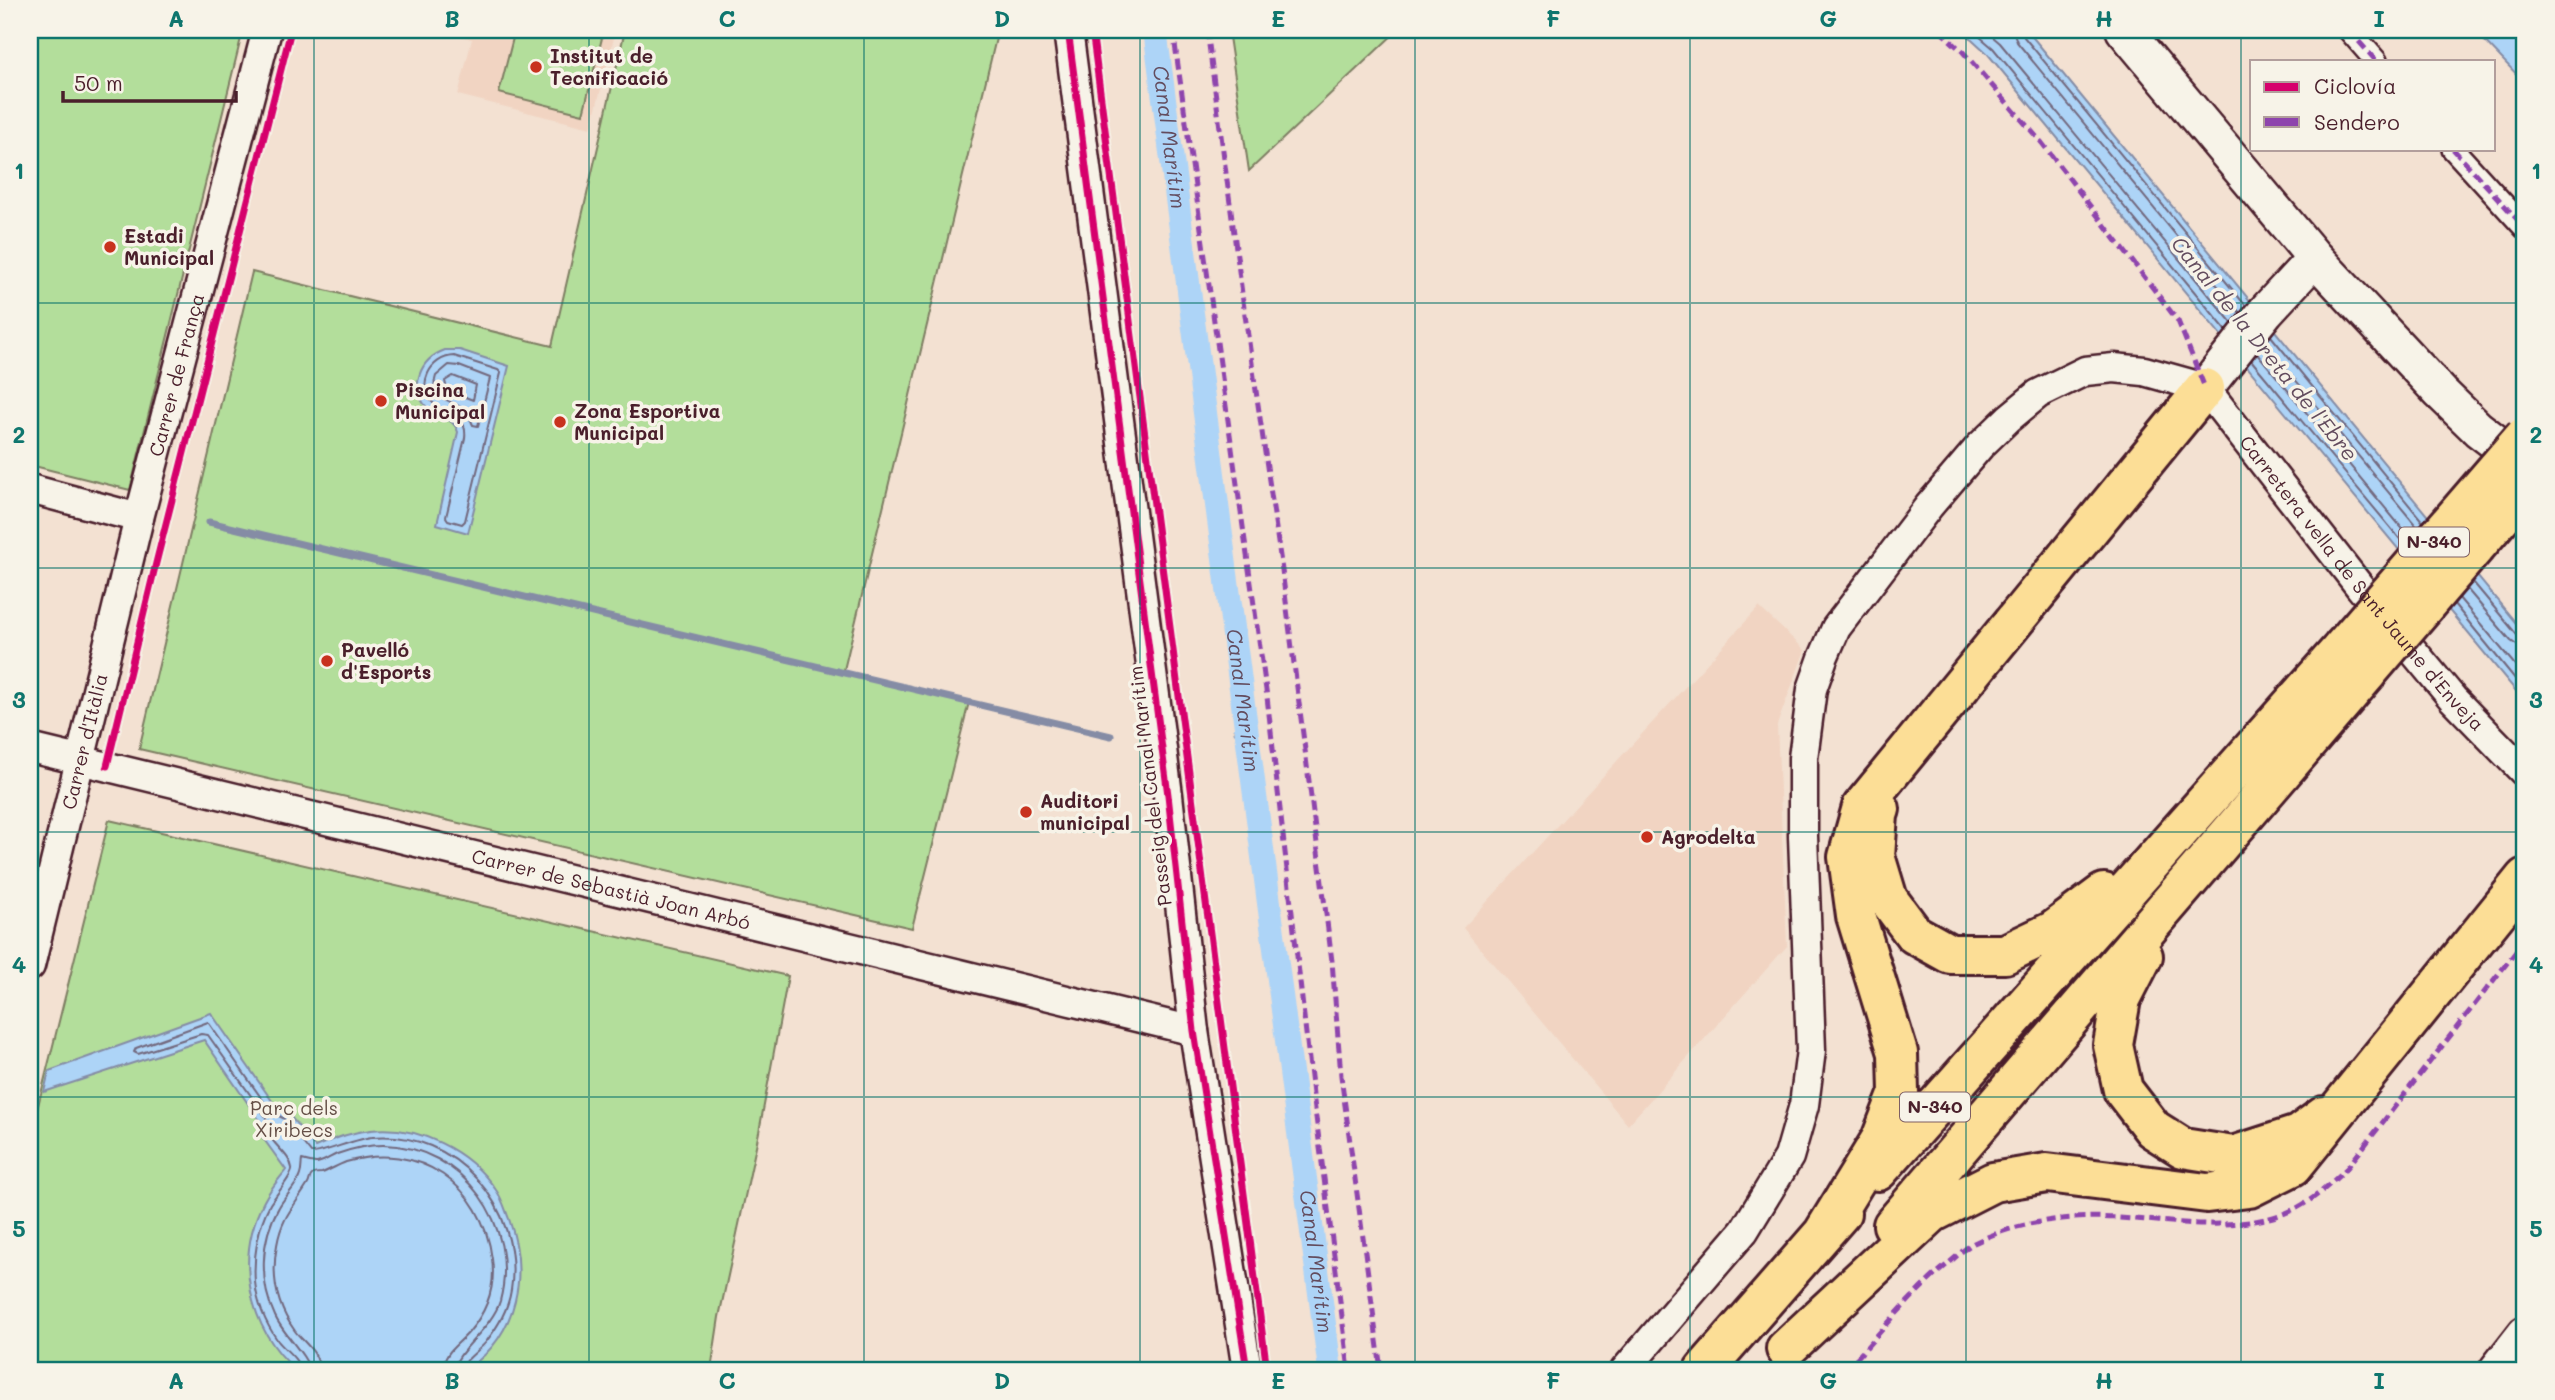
<svg xmlns="http://www.w3.org/2000/svg" width="2555" height="1400" font-family="Mali,sans-serif">
<rect width="100%" height="100%" fill="#f3e1d2"/>
<filter id="ink" filterUnits="userSpaceOnUse"><feTurbulence type="fractalNoise" baseFrequency=".0143" numOctaves="2"/><feDisplacementMap in="SourceGraphic" scale="14" xChannelSelector="R" yChannelSelector="G"/><feConvolveMatrix kernelMatrix="1 2 1 2 8 2 1 2 1" color-interpolation-filters="sRGB"/></filter>
<g filter="url(#ink)">
<!-- built -->
<path fill="#f1d4c2" d="M434,30h182l-25,98 -133,-33 14,-56z
M1759,607l46,43 -28,75 10,221 -159,179 -165,-197z"/>
<!-- green -->
<path fill="#b3de9b" stroke="#7e7e63" stroke-width="2" d="M30,30h213l-113,460 -100,-25z
M515,30h89l-21,84 -84,-21z
M625,30h373l-155,644 126,28 -57,226 -773,-179 113,-477 300,74z
M1228,30h170l-149,141z
M109,820l679,156 -29,156 -40,185 -8,53h-681v-232z"/>
<!-- water -->
<path fill="#add4f7" stroke="#858ca5" stroke-width="2" d="M1962,30h64l4,4 495,600v68l-538,-649z
M2473,30h52v53l-47,-49z
M445,350h15l49,16 -41,167 -31,-9 21,-92c-6,-17 -19,-12 -30,-23 -20,-22 -8,-50 17,-59z
M211,1013l66,95 10,4 28,35c17,-8 36,-15 56,-17 47,-5 98,20 125,60 6,8 9,19 13,29 20,55 9,114 -40,149l1,2h-174c-48,-42 -62,-112 -32,-169 6,-12 14,-21 22,-31l-26,-36v-13l-56,-81 -160,52 5,-21z"/>
<g fill="none" stroke-linecap="round" stroke-linejoin="round">
<!-- shore -->
<path stroke="#72677d" stroke-width="2" d="M1972,30l21,18 233,282
M1985,30l15,13 232,280
M2013,30l4,12 223,271
M2022,30l2,7 222,269
M2271,336l152,186
M2265,343l153,185
M2257,353l153,185
M454,356l44,14 3,3 -36,148 -3,3 -14,-4 -2,-3 19,-79c1,-8 -1,-15 -6,-21 -7,-7 -18,-6 -25,-13 -19,-18 -4,-47 20,-48z
M2251,360l153,184
M449,365l10,1 31,12 -12,48 -5,-1c-3,-7 -6,-14 -13,-18 -14,-9 -31,-9 -24,-31z
M453,376l23,9 -3,15 -26,-10 -2,-9z
M2473,582l44,53 8,3
M2467,589l44,52 7,5 7,1
M2459,598l66,79
M2454,604l71,87
M300,1370c-1,-11 -15,-20 -22,-29 -12,-17 -21,-38 -23,-59 -2,-26 3,-56 15,-78 5,-8 24,-30 22,-36 -2,-13 -19,-23 -24,-35 -2,-5 -1,-11 -2,-16l-58,-82 -7,-1 -63,20 -4,-2 2,-4 72,-26 63,90 12,6 28,35c8,2 46,-15 61,-16 83,-8 152,71 139,153 -3,20 -13,36 -25,52 -7,9 -22,17 -24,28
M309,1370c-1,-14 -27,-37 -34,-54 -16,-34 -15,-76 4,-109 6,-11 18,-21 21,-32 2,-5 1,-10 2,-15 5,1 10,3 15,3 7,-1 13,-6 20,-9 14,-5 31,-9 46,-9 80,1 137,81 117,156 -8,27 -46,52 -46,69
M319,1370c0,-18 -14,-26 -24,-39 -19,-26 -24,-55 -18,-86 5,-29 17,-38 31,-61 2,-3 1,-7 4,-9 1,-2 8,-2 10,-2 8,-3 16,-8 24,-11 72,-22 137,23 146,97 4,28 -5,52 -23,73 -11,13 -25,19 -26,38"/>
<!-- stream -->
<path stroke="#858ca5" stroke-width="7" d="M209,522l902,214
M1237,731l10,-1"/>
<!-- canal -->
<path stroke="#add4f7" stroke-width="24" id="s1" d="M1155,30l175,1340"/>
<defs>
<path id="pedestrian" d="M2349,30l27,31
M2453,149l72,79"/>
<g id="minor">
<path d="M1068,30l100,765 26,236 53,339"/>
<path d="M30,489l109,29"/>
<path id="s2" d="M30,748l1164,283"/>
<path id="s3" d="M30,966l109,-448 128,-488"/>
<path id="s4" d="M1625,1370l119,-139 45,-74 15,-52 7,-55 -8,-214v-78l9,-69 11,-31 13,-30 93,-122 51,-60 29,-28 29,-24 47,-23 29,-3 30,3 61,17 155,199 93,112 72,74"/>
</g>
<path id="tertiary" d="M2124,30l191,228 126,135 37,36 47,36
M2205,388l61,-77 49,-53
M2497,1370l28,-36"/>
<path id="trunk" d="M1880,809l-2,6 -3,41 13,43 26,35 36,20h55l48,-23 51,-38
M2143,956l-22,43 -8,46 10,45 30,39 30,19 50,8 65,-21 26,-19
M1878,1171l464,-523
M1893,1225l475,-553
M1824,1232l57,-93 18,-46 -1,-40 -42,-137 -8,-59 14,-50 343,-419
M1786,1349l146,-136 61,-31 54,-9 160,20 42,-5 44,-22 232,-288
M1704,1370l137,-157"/>
</defs>
<!-- pedestrian casing -->
<use href="#pedestrian" stroke="#4a1f2b" stroke-width="26"/>
<!-- minor casing -->
<use href="#minor" stroke="#4a1f2b" stroke-width="33"/>
<!-- tertiary casing -->
<use href="#tertiary" stroke="#4a1f2b" stroke-width="40"/>
<!-- trunk casing -->
<use href="#trunk" stroke="#4a1f2b" stroke-width="44"/>
<!-- pedestrian -->
<use href="#pedestrian" stroke="#f7f3e8" stroke-width="21"/>
<!-- minor -->
<use href="#minor" stroke="#f7f3e8" stroke-width="28"/>
<!-- tertiary -->
<use href="#tertiary" stroke="#f7f3e8" stroke-width="35"/>
<!-- trunk -->
<use href="#trunk" stroke="#fcde96" stroke-width="38"/>
<defs>
<path id="trunk-bridge" d="M2342,648l183,-212
M2368,672l157,-183"/>
</defs>
<!-- trunk-bridge casing -->
<use href="#trunk-bridge" stroke="#4a1f2b" stroke-width="44" stroke-linecap="butt"/>
<!-- trunk-bridge -->
<use href="#trunk-bridge" stroke="#fcde96" stroke-width="38"/>
<!-- quiet -->
<path stroke="#8e44ad" stroke-width="5" stroke-dasharray="10 5" stroke-linecap="butt" d="M1173,30l94,667 46,397 36,276
M1207,30l36,271 39,269 50,391 9,115 40,294
M1939,30l24,22 79,91 136,178 27,67
M2349,30l27,31
M2453,149l72,79
M1846,1370c33,-36 65,-76 103,-107 8,-7 16,-15 25,-20 45,-22 95,-28 145,-25 55,3 115,15 169,-6 23,-9 41,-27 59,-44l178,-228"/>
<defs>
<path id="cycleway" d="M1068,30l100,765 26,236 53,339
M1092,30l175,1340
M107,766l49,-203 135,-533"/>
</defs>
<!-- cycleway casing -->
<use href="#cycleway" stroke="#f7f3e8" stroke-width="11"/>
<!-- cycleway -->
<use href="#cycleway" stroke="#d6006c" stroke-width="7"/>
</g>
</g>
<!-- grid -->
<path fill="none" stroke="#0f766e" stroke-width="2" stroke-opacity="0.55" d="M314,30v1340M589,30v1340M864,30v1340M1140,30v1340M1415,30v1340M1690,30v1340M1966,30v1340M2241,30v1340M30,303h2495M30,568h2495M30,832h2495M30,1097h2495"/>
<!-- markers -->
<g fill="#c8321e" stroke="#f7f3e8" stroke-width="2.5">
<circle cx="536" cy="67" r="7"/>
<circle cx="110" cy="247" r="7"/>
<circle cx="381" cy="401" r="7"/>
<circle cx="560" cy="422" r="7"/>
<circle cx="327" cy="661" r="7"/>
<circle cx="1026" cy="812" r="7"/>
<circle cx="1647" cy="837" r="7"/>
</g>
<g text-anchor="middle" stroke-width="7" stroke-linejoin="round" paint-order="stroke">
<!-- shield labels -->
<g fill="#f7f3e8" stroke="#7e5f64" stroke-width="2">
<rect x="2399" y="527.5" width="70" height="29" rx="5"/>
<rect x="1900" y="1092.5" width="70" height="29" rx="5"/>
</g>
<g font-size="18" font-weight="bold" fill="#4a1f2b">
<text x="2434" y="548">N-340</text>
<text x="1935" y="1113">N-340</text>
</g>
<!-- poi labels -->
<g font-size="19" font-weight="bold" fill="#4a1f2b" stroke="#f7f3e8" text-anchor="start">
<text x="550" y="63">Institut de<tspan x="550" dy="22">Tecnificació</tspan></text>
<text x="124" y="243">Estadi<tspan x="124" dy="22">Municipal</tspan></text>
<text x="395" y="397">Piscina<tspan x="395" dy="22">Municipal</tspan></text>
<text x="574" y="418">Zona Esportiva<tspan x="574" dy="22">Municipal</tspan></text>
<text x="341" y="657">Pavelló<tspan x="341" dy="22">d'Esports</tspan></text>
<text x="1040" y="808">Auditori<tspan x="1040" dy="22">municipal</tspan></text>
<text x="1661" y="844">Agrodelta</text>
</g>
<!-- street labels -->
<g font-size="19" fill="#4a1f2b" stroke="#f7f3e8">
<text dy="7" stroke="none"><textPath href="#s3" startOffset="609">Carrer de França</textPath></text>
<text dy="7" stroke="none"><textPath href="#s4" startOffset="1542">Carretera vella de Sant Jaume d'Enveja</textPath></text>
<text dy="7" stroke="none"><textPath href="#s3" startOffset="231">Carrer d'Itàlia</textPath></text>
<text transform="translate(1150 786) rotate(-97)" y="7">Passeig del Canal Marítim</text>
<text dy="7" stroke="none"><textPath href="#s2" startOffset="598">Carrer de Sebastià Joan Arbó</textPath></text>
</g>
<!-- park labels -->
<g font-size="19" fill="#644f47" stroke="#f7f3e8">
<text x="294" y="1115">Parc dels<tspan x="294" dy="22">Xiribecs</tspan></text>
</g>
<!-- water labels -->
<g font-size="21" font-style="italic" fill="#634c5e" stroke="#f7f3e8">
<text dy="7" stroke="none"><textPath href="#s1" startOffset="108">Canal Marítim</textPath></text>
<text transform="translate(2264 349) rotate(51)" y="7">Canal de la Dreta de l'Ebre</text>
<text dy="7" stroke="none"><textPath href="#s1" startOffset="676">Canal Marítim</textPath></text>
<text dy="7" stroke="none"><textPath href="#s1" startOffset="1242">Canal Marítim</textPath></text>
</g>
</g>
<!-- margin -->
<rect width="2555" height="1400" fill="none" stroke="#f7f3e8" stroke-width="77"/>
<!-- legend -->
<rect x="2250" y="60" width="245" height="91" fill="#f7f3e8" stroke="#b29e9c" stroke-width="2"/>
<rect x="2264" y="82" width="35" height="10" fill="#d6006c" stroke="#b29e9c" stroke-width="2"/>
<text x="2314" y="94" font-size="21" fill="#4a1f2b">Ciclovía</text>
<rect x="2264" y="117" width="35" height="10" fill="#8e44ad" stroke="#b29e9c" stroke-width="2"/>
<text x="2314" y="130" font-size="21" fill="#4a1f2b">Sendero</text>
<!-- scale -->
<path d="M63 91v10h173v-10" fill="none" stroke="#4a1f2b" stroke-width="3.5"/>
<text x="74" y="91" font-size="21" fill="#4a1f2b" stroke="#f7f3e8" stroke-width="5" paint-order="stroke">50 m</text>
<rect x="38" y="38" width="2478" height="1324" fill="none" stroke="#0f766e" stroke-width="2.5"/>
<g font-size="23" text-anchor="middle" font-weight="bold" fill="#0f766e">
<text x="176" y="27">A</text>
<text x="452" y="27">B</text>
<text x="727" y="27">C</text>
<text x="1002" y="27">D</text>
<text x="1278" y="27">E</text>
<text x="1553" y="27">F</text>
<text x="1828" y="27">G</text>
<text x="2104" y="27">H</text>
<text x="2379" y="27">I</text>
<text x="19" y="179">1</text>
<text x="2536" y="179">1</text>
<text x="19" y="443">2</text>
<text x="2536" y="443">2</text>
<text x="19" y="708">3</text>
<text x="2536" y="708">3</text>
<text x="19" y="973">4</text>
<text x="2536" y="973">4</text>
<text x="19" y="1237">5</text>
<text x="2536" y="1237">5</text>
<text x="176" y="1389">A</text>
<text x="452" y="1389">B</text>
<text x="727" y="1389">C</text>
<text x="1002" y="1389">D</text>
<text x="1278" y="1389">E</text>
<text x="1553" y="1389">F</text>
<text x="1828" y="1389">G</text>
<text x="2104" y="1389">H</text>
<text x="2379" y="1389">I</text>
</g>
</svg>
